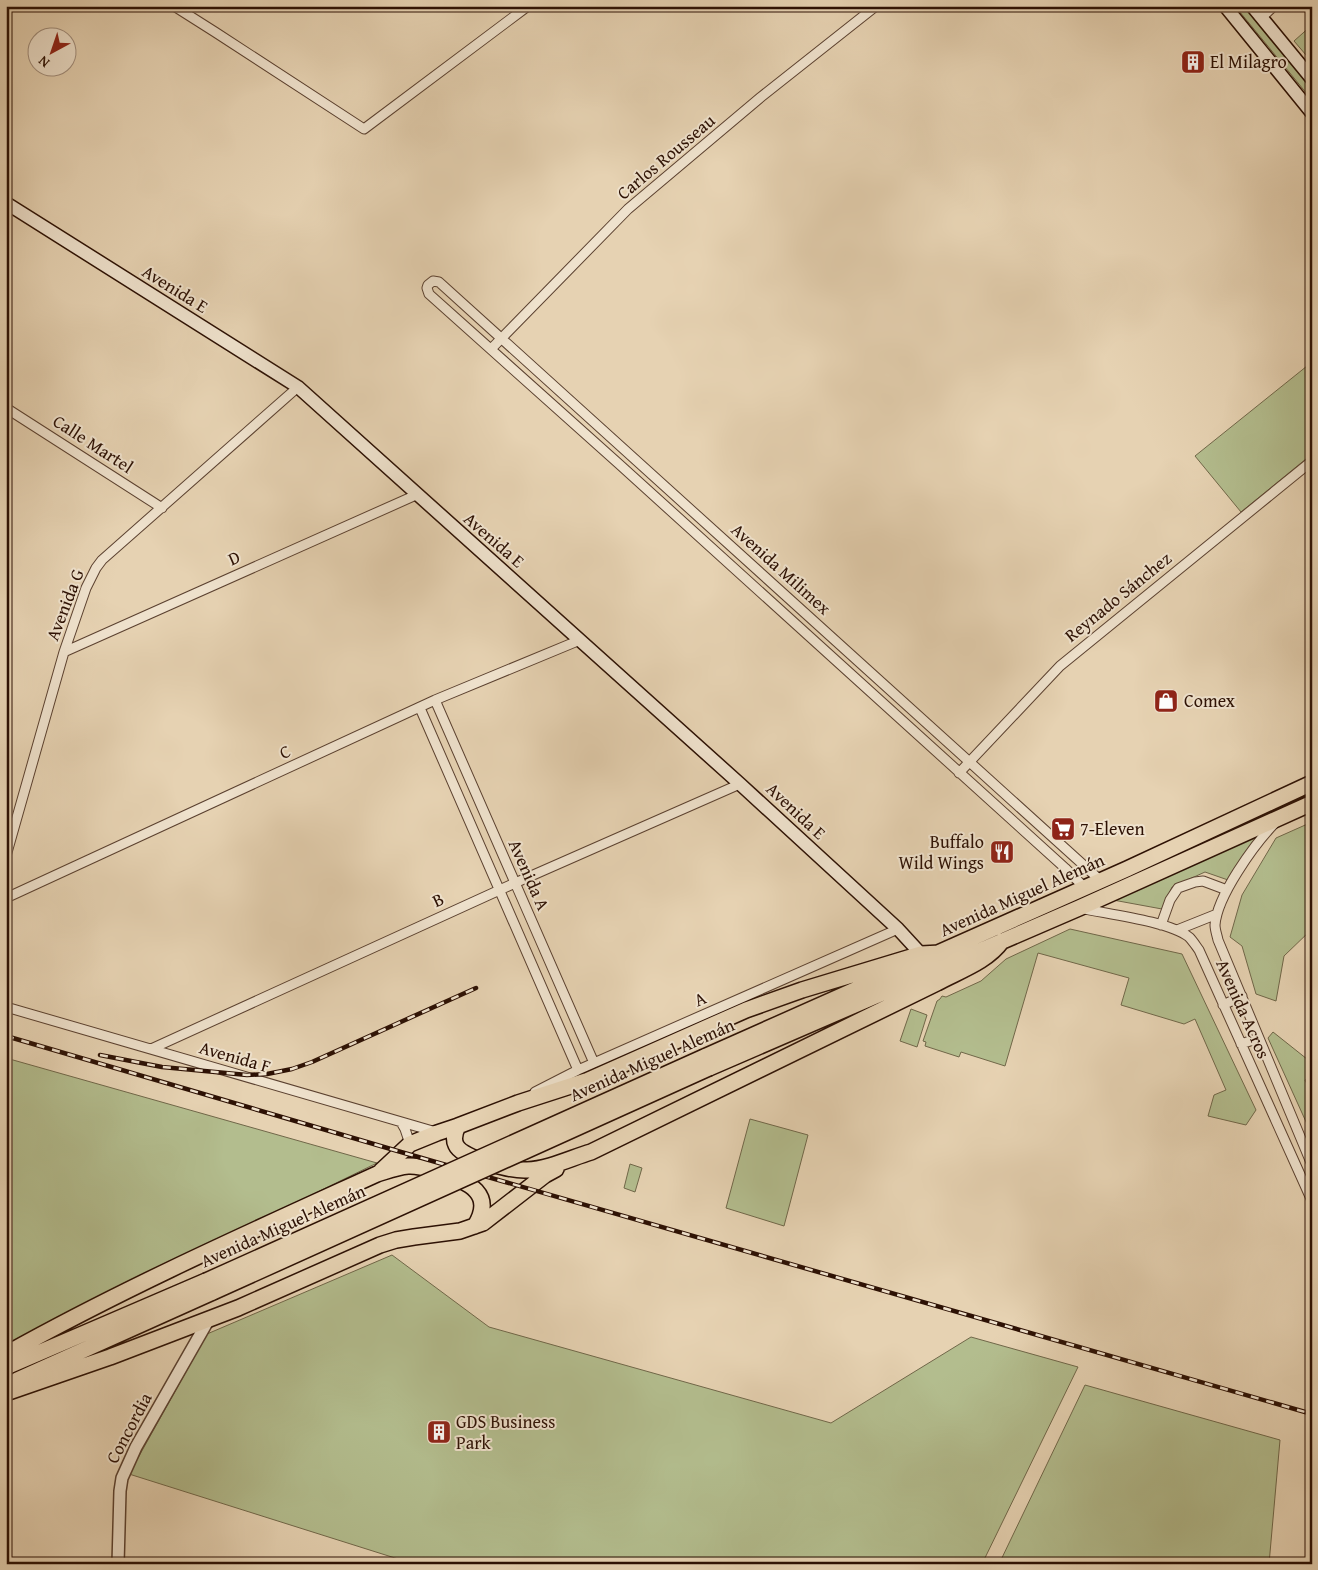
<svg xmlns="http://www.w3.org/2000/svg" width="1318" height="1570" font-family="'Gentium Book Plus',serif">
<rect width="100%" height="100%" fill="#e6d2b2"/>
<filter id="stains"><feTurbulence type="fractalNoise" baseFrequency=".004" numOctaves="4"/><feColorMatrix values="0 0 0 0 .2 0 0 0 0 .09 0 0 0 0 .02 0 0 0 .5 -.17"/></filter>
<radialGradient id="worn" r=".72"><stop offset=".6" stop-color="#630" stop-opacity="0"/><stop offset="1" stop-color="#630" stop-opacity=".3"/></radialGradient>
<!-- green -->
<path fill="#b3bd8e" stroke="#706749" d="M1235,6h10l67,82v12z
M1312,25v37l-18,-21z
M1312,362v92l-71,58 -46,-56z
M1312,822v107l-28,27 -8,45 -20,-7 -14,-48 -12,-9 12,-42 34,-57z
M1260,833l-32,47 -23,-8 -33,15 -10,22 -49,-9z
M1070,929l112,25 74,156 -10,15 -38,-9 6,-21 12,-5 -31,-71 -11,5 -63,-19 8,-27 -91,-25 -33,113 -44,-14 -2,5 -34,-11 1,-4 -3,-1 14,-40 3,-2 2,-3 4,1 35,-16 25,-22z
M911,1009l16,6 -10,32 -17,-6z
M1273,1032l39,31v14l-7,3 7,14v41l-44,-97z
M6,1058l371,105 -371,181z
M750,1119l58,16 -24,91 -58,-18z
M630,1164l12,4 -7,24 -11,-4z
M392,1255l97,72 342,96 140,-86 107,30 -96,197h-568l-285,-90 78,-140z
M1085,1385l195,55 -11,124h-270z"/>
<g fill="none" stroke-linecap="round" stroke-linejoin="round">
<defs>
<path id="minor" d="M174,6l41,26 149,97 164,-123
M1262,17l12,-11
M491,349l137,-140 133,-112 115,-91
M6,408l156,100
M64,652l352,-157
M435,700l159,363
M420,708l158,362
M959,773l101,-107 252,-205
M1274,824c-20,21 -57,72 -59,101 0,5 2,10 3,15l94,225
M6,856l58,-204 22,-64 10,-20 6,-8 196,-173
M1084,887l-19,-19 -446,-404 -190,-170 -2,-6 1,-3 5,-4 6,1 661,598
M6,898l429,-198 145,-60
M1080,908c27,6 88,13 109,29 4,4 7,9 10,13l113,251
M1161,925l9,-25 8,-12 17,-6 8,-1 24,9
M1177,930l40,-16
M1223,1005l19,-9
M6,1007l430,125
M1241,1044l18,-6
M151,1049l364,-166 225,-99
M535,1092l43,-22 320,-141
M401,1122l4,7 5,15"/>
<path id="tertiary" d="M118,1564l2,-73 2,-13 14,-31 73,-128"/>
<path id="secondary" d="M1225,6l87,107
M1252,6l60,73
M6,203l292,184 442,397 158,145 23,25"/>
<path id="trunk" d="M940,953l-19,1 -119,36 -56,20 -160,71 -68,22 -60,23c-3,6 -5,13 -2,19 6,14 57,26 71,25 22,-1 44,-12 64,-18l346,-169c22,-12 50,-21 65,-42
M704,1057l423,-188 185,-86
M709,1068l370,-160 233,-105
M381,1171l29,-27 27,-11 21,-7
M6,1354c120,-67 246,-123 371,-180 10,-3 20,-7 31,-8 11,-1 23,4 34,7 27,9 53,21 33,53
M6,1367l200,-86
M17,1380l196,-88
M6,1393l104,-36 128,-49 142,-63 16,-5 18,-3 46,-6 23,-8 62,-48 11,-6"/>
</defs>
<!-- minor casing -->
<use href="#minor" stroke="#5b4130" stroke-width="11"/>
<!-- tertiary casing -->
<use href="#tertiary" stroke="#5b4130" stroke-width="14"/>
<!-- secondary casing -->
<use href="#secondary" stroke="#2d1104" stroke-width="15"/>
<!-- trunk casing -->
<use href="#trunk" stroke="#2d1104" stroke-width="18"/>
<!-- minor -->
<use href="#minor" stroke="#efe2cd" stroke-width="9"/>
<!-- tertiary -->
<use href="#tertiary" stroke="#efe2cd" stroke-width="11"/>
<!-- secondary -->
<use href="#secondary" stroke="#efe2cd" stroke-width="12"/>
<!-- trunk -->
<use href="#trunk" stroke="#e6d2b2" stroke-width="15"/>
<defs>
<path id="rail" d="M6,1036l395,116 911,262
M100,1055l62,12 85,8 20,-1 25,-5 20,-7 164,-74"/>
</defs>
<!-- rail casing -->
<use href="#rail" stroke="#2d1104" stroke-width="4.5"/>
<!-- rail -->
<use href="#rail" stroke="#efe2cd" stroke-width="2.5" stroke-dasharray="8" stroke-linecap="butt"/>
<defs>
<path id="trunk-bridge" d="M206,1281l498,-224
M213,1292l496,-224"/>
</defs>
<!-- trunk-bridge casing -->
<use href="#trunk-bridge" stroke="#2d1104" stroke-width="18" stroke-linecap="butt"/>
<!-- trunk-bridge -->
<use href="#trunk-bridge" stroke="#e6d2b2" stroke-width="15"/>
</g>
<!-- icons -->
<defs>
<symbol id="building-square" viewBox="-11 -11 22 22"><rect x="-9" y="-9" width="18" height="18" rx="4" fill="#8f2418" stroke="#efe2cd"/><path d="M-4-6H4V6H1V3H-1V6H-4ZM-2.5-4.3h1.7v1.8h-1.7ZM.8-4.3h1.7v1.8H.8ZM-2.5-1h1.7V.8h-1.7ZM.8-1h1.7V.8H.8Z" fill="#fff"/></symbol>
<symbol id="shop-square" viewBox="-11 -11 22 22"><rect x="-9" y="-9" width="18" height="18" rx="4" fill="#8f2418" stroke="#efe2cd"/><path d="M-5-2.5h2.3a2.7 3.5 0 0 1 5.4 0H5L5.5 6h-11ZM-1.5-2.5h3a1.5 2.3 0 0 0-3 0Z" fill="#fff"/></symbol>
<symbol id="supermarket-square" viewBox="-11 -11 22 22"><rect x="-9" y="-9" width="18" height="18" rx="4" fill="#8f2418" stroke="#efe2cd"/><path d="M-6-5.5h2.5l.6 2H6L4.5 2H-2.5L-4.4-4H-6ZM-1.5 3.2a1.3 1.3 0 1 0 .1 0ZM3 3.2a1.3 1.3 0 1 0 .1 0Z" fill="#fff"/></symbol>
<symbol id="restaurant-square" viewBox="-11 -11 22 22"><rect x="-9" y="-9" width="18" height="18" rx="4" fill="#8f2418" stroke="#efe2cd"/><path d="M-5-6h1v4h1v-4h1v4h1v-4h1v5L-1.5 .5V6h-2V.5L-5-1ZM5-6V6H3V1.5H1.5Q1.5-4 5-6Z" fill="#fff"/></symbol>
</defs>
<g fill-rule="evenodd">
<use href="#building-square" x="1179" y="48" width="28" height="28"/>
<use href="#shop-square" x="1152" y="687" width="28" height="28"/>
<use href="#supermarket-square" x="1049" y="815" width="28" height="28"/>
<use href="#restaurant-square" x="988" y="838" width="28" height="28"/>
<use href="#building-square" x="425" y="1418" width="28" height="28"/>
</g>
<g text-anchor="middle" stroke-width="4" stroke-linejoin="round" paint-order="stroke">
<!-- poi labels -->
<g font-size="18" fill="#2d1104" stroke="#efe2cd" text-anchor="start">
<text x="1210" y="68">El Milagro</text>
<text x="1184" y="707">Comex</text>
<text x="1080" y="835">7-Eleven</text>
<text x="984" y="848" text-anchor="end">Buffalo<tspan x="984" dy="21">Wild Wings</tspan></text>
<text x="456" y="1428">GDS Business<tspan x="456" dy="21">Park</tspan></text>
</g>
<!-- street labels -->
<g font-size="18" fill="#2d1104" stroke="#efe2cd">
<text transform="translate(666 157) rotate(-40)" y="6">Carlos Rousseau</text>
<text transform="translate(175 289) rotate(32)" y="6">Avenida E</text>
<text transform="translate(93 444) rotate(33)" y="6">Calle Martel</text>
<text transform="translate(494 540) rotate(41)" y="6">Avenida E</text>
<text transform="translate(234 558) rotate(-24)" y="6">D</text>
<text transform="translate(781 569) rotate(42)" y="6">Avenida Milimex</text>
<text transform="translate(1118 597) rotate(-39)" y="6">Reynado Sánchez</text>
<text transform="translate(65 605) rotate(-69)" y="6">Avenida G</text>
<text transform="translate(285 752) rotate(-25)" y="6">C</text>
<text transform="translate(796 811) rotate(43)" y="6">Avenida E</text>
<text transform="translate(529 875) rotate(66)" y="6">Avenida A</text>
<text transform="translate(1022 895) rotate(-24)" y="6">Avenida Miguel Alemán</text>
<text transform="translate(438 900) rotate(-25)" y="6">B</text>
<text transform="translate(700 999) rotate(-24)" y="6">A</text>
<text transform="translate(1243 1009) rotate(66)" y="6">Avenida Acros</text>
<text transform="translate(235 1057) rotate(16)" y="6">Avenida F</text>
<text transform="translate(652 1060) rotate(-24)" y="6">Avenida Miguel Alemán</text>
<text transform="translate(283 1226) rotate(-24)" y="6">Avenida Miguel Alemán</text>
<text transform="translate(129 1428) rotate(-62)" y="6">Concordia</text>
</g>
</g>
<!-- margin -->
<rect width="1318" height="1570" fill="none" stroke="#e6d2b2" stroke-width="25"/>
<rect x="8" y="8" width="1303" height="1555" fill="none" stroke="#2d1104" stroke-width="2.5"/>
<rect x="12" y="12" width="1293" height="1545" fill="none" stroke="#2d1104"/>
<!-- north arrow -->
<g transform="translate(52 52) rotate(220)"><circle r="24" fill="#efe2cd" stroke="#a18e7d"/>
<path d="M0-4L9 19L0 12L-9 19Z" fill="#8f2418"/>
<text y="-8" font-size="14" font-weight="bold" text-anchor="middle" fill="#2d1104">N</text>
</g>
<rect width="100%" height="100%" filter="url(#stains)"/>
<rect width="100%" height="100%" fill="url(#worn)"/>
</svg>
